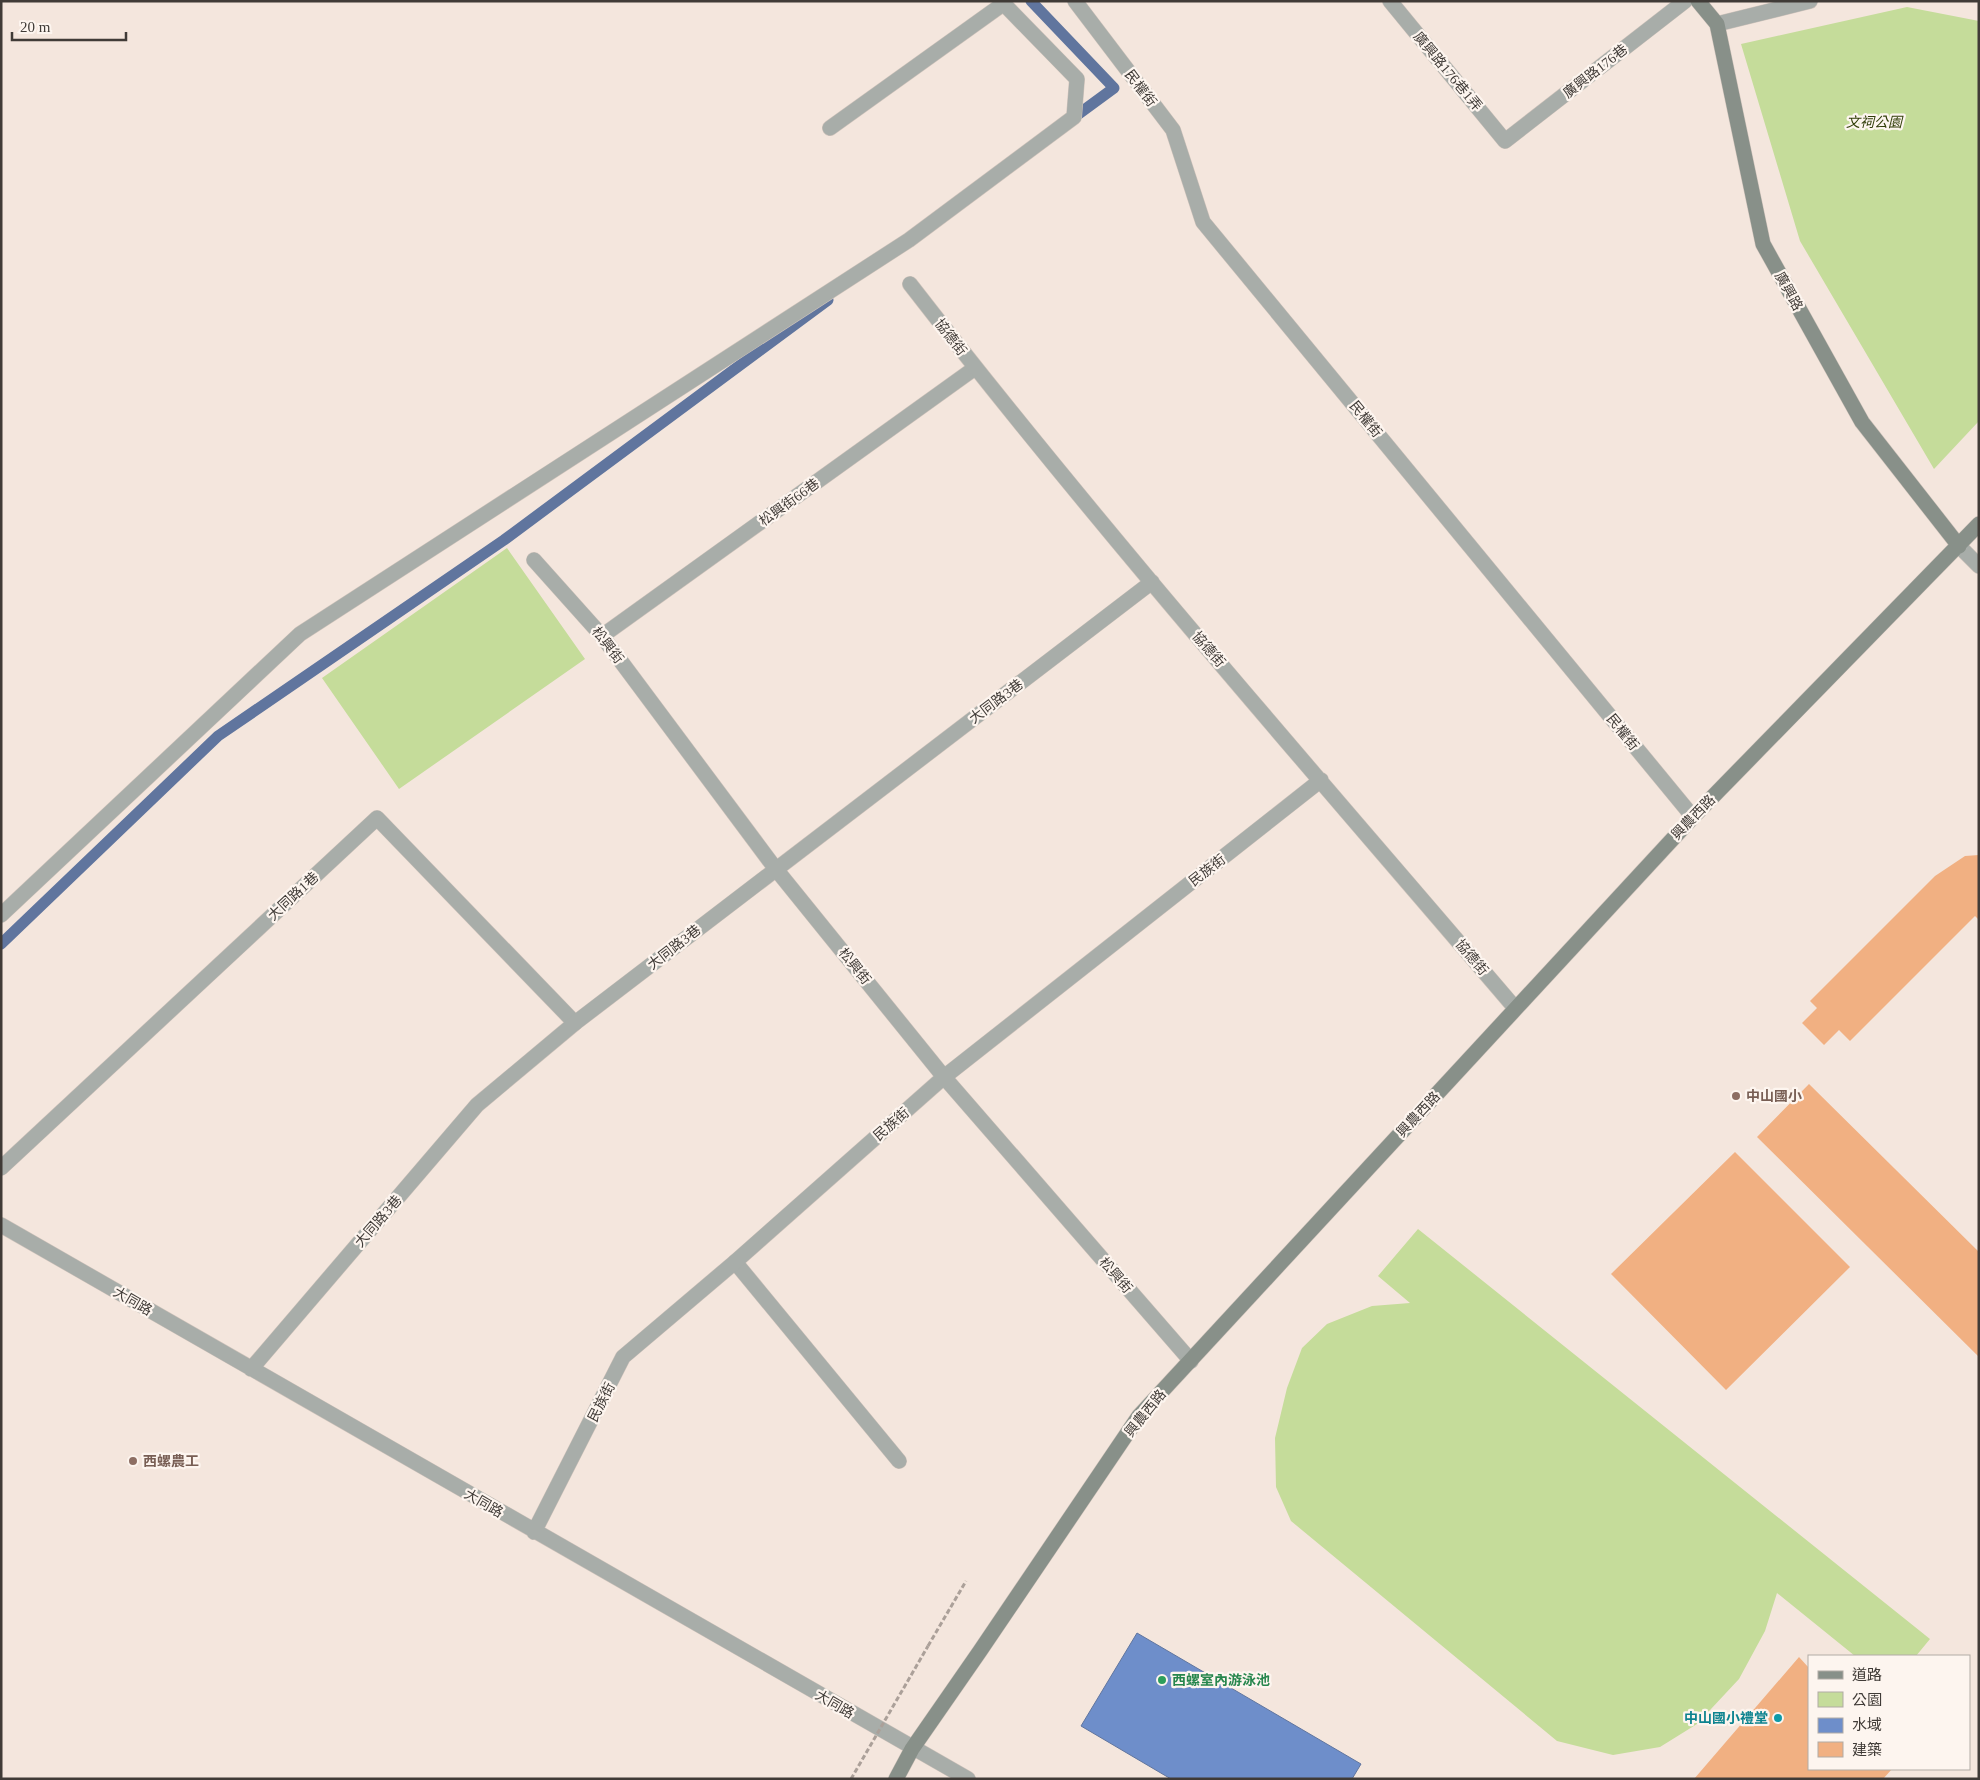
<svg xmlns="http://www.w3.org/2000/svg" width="1980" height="1780" font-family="'Times New Roman','Noto Sans TC',serif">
<rect width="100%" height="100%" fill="#f4e6dd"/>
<!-- green -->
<path fill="#c5dc9a" d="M1907,7l72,14v400l-45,48 -134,-228 -59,-197z
M507,548l78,111 -186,130 -77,-111z
M1418,1229l512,410 -14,17h-61l-78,-63 -12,38 -26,48 -42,45 -37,23 -47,8 -56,-14 -266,-220 -15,-34 -1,-49 12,-50 15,-40 25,-24 45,-18 38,-3 -32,-27z"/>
<!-- water -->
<path fill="#6e8eca" stroke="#60759e" d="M1137,1633l224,131 -9,15h-181l-90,-53z"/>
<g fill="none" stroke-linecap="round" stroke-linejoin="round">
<!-- stream -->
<path stroke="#60759e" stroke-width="11" d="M1031,1l83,87 -45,33
M1,944l217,-208 286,-196 324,-240"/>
</g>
<!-- building -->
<path fill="#f1b082" d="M1979,855v65l-4,-4 -125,125 -11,-11 -15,15 -22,-22 15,-15 -7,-7 125,-125 30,-20z
M1809,1084l170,168v105l-222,-220z
M1735,1152l115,115 -124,123 -115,-116z
M1799,1657l10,11v101h83l-9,10h-189z"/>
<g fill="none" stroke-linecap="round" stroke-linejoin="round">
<defs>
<path id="lane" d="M1075,1l98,129 30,92 490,595
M1390,1l115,140 180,-140
M830,128l173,-124
M602,636l373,-268
M1,915l299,-281 609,-394 165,-123 3,-38 -76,-78
M1,1168l376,-350 198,205
M735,1262l164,199"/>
<path id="street" d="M1717,24l93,-23
M910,284c193,249 401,485 605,724
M1959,546l20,20
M534,560l68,76 173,232 169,209 247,284
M1,1225l967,554
M251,1369l226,-264 98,-82 577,-441
M534,1532l89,-175 112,-95 209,-185 377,-297"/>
<path id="secondary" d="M1698,1l19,23 46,220 99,178 97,124
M896,1779l16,-30 68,-98 159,-235 554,-599 286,-293"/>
</defs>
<!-- lane casing -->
<use href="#lane" stroke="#d0c4bc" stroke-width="16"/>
<!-- street casing -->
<use href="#street" stroke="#d0c4bc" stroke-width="16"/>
<!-- secondary casing -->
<use href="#secondary" stroke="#d0c4bc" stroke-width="16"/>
<!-- path -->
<path stroke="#aba099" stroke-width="3" stroke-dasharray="5 2.5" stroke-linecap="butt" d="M928,1646l38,-65"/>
<!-- lane -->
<use href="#lane" stroke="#a8ada9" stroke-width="15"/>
<!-- street -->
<use href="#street" stroke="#a8ada9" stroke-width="15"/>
<!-- secondary -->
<use href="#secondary" stroke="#889089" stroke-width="15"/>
<!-- path-bridge -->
<path stroke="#aba099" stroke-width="3" stroke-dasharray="5 2.5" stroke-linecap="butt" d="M851,1779l77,-133"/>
</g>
<!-- markers -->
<g fill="#8d6e63" stroke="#fdf5ef" stroke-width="2">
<circle cx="1736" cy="1096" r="5"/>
<circle cx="133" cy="1461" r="5"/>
</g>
<circle fill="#2e9e5b" stroke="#fdf5ef" stroke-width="2" cx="1162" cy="1680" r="5"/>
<circle fill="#0f9aa8" stroke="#fdf5ef" stroke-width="2" cx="1778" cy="1718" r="5"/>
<g text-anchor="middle" stroke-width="4.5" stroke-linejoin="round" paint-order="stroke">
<!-- street labels -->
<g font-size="14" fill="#403b37" stroke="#fdf5ef">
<text transform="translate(1448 71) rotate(50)" y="5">廣興路176巷1弄</text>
<text transform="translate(1595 71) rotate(-38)" y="5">廣興路176巷</text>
<text transform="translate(1141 88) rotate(53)" y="5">民權街</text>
<text transform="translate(1789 291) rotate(61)" y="5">廣興路</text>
<text transform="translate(951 337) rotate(52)" y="5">協德街</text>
<text transform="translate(1366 419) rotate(51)" y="5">民權街</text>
<text transform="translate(789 502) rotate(-36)" y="5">松興街66巷</text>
<text transform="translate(608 645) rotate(52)" y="5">松興街</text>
<text transform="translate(1209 649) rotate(49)" y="5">協德街</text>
<text transform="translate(996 701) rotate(-37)" y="5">大同路3巷</text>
<text transform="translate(1623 732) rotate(51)" y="5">民權街</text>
<text transform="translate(1693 817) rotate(-46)" y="5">興農西路</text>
<text transform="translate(1207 870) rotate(-38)" y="5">民族街</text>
<text transform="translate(293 896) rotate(-43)" y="5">大同路1巷</text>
<text transform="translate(674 947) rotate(-38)" y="5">大同路3巷</text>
<text transform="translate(1472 957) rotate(50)" y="5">協德街</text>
<text transform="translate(855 966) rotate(51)" y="5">松興街</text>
<text transform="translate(1418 1114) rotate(-47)" y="5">興農西路</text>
<text transform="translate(891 1124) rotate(-41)" y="5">民族街</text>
<text transform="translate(378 1221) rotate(-49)" y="5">大同路3巷</text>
<text transform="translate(1116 1275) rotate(49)" y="5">松興街</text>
<text transform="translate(133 1301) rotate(30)" y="5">大同路</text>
<text transform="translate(601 1402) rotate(-63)" y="5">民族街</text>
<text transform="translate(1145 1413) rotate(-51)" y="5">興農西路</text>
<text transform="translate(484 1503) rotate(30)" y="5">大同路</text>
<text transform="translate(835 1704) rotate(30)" y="5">大同路</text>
</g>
<!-- park labels -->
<g font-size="14" font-style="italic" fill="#313e09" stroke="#fdf5ef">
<text x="1874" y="127">文祠公園</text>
</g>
<!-- education labels -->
<g font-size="14" font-weight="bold" fill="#785e54" stroke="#fdf5ef" text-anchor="start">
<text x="1746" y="1101">中山國小</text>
<text x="143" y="1466">西螺農工</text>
</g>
<!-- leisure labels -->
<g font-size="14" font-weight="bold" fill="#27864d" stroke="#fdf5ef" text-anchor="start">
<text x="1172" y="1685">西螺室內游泳池</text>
</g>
<!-- culture labels -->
<g font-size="14" font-weight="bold" fill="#0d838f" stroke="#fdf5ef" text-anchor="end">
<text x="1768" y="1723">中山國小禮堂</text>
</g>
</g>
<!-- border -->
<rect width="1980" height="1780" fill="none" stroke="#403b37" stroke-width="5"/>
<!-- legend -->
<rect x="1808" y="1655" width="162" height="115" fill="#fdf5ef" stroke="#b1aba5"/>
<rect x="1818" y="1671" width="25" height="8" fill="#889089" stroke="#b1aba5"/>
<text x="1852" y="1680" font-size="15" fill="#403b37">道路</text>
<rect x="1818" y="1692" width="25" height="15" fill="#c5dc9a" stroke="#b1aba5"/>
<text x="1852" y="1705" font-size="15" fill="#403b37">公園</text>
<rect x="1818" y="1718" width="25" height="15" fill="#6e8eca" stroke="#b1aba5"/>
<text x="1852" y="1730" font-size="15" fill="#403b37">水域</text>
<rect x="1818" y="1742" width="25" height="15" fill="#f1b082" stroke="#b1aba5"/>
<text x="1852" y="1755" font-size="15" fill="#403b37">建築</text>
<!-- scale -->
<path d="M12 32v8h114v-8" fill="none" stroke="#403b37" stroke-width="2.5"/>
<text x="20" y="32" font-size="15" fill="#403b37" stroke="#fdf5ef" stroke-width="4" paint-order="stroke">20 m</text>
</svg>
